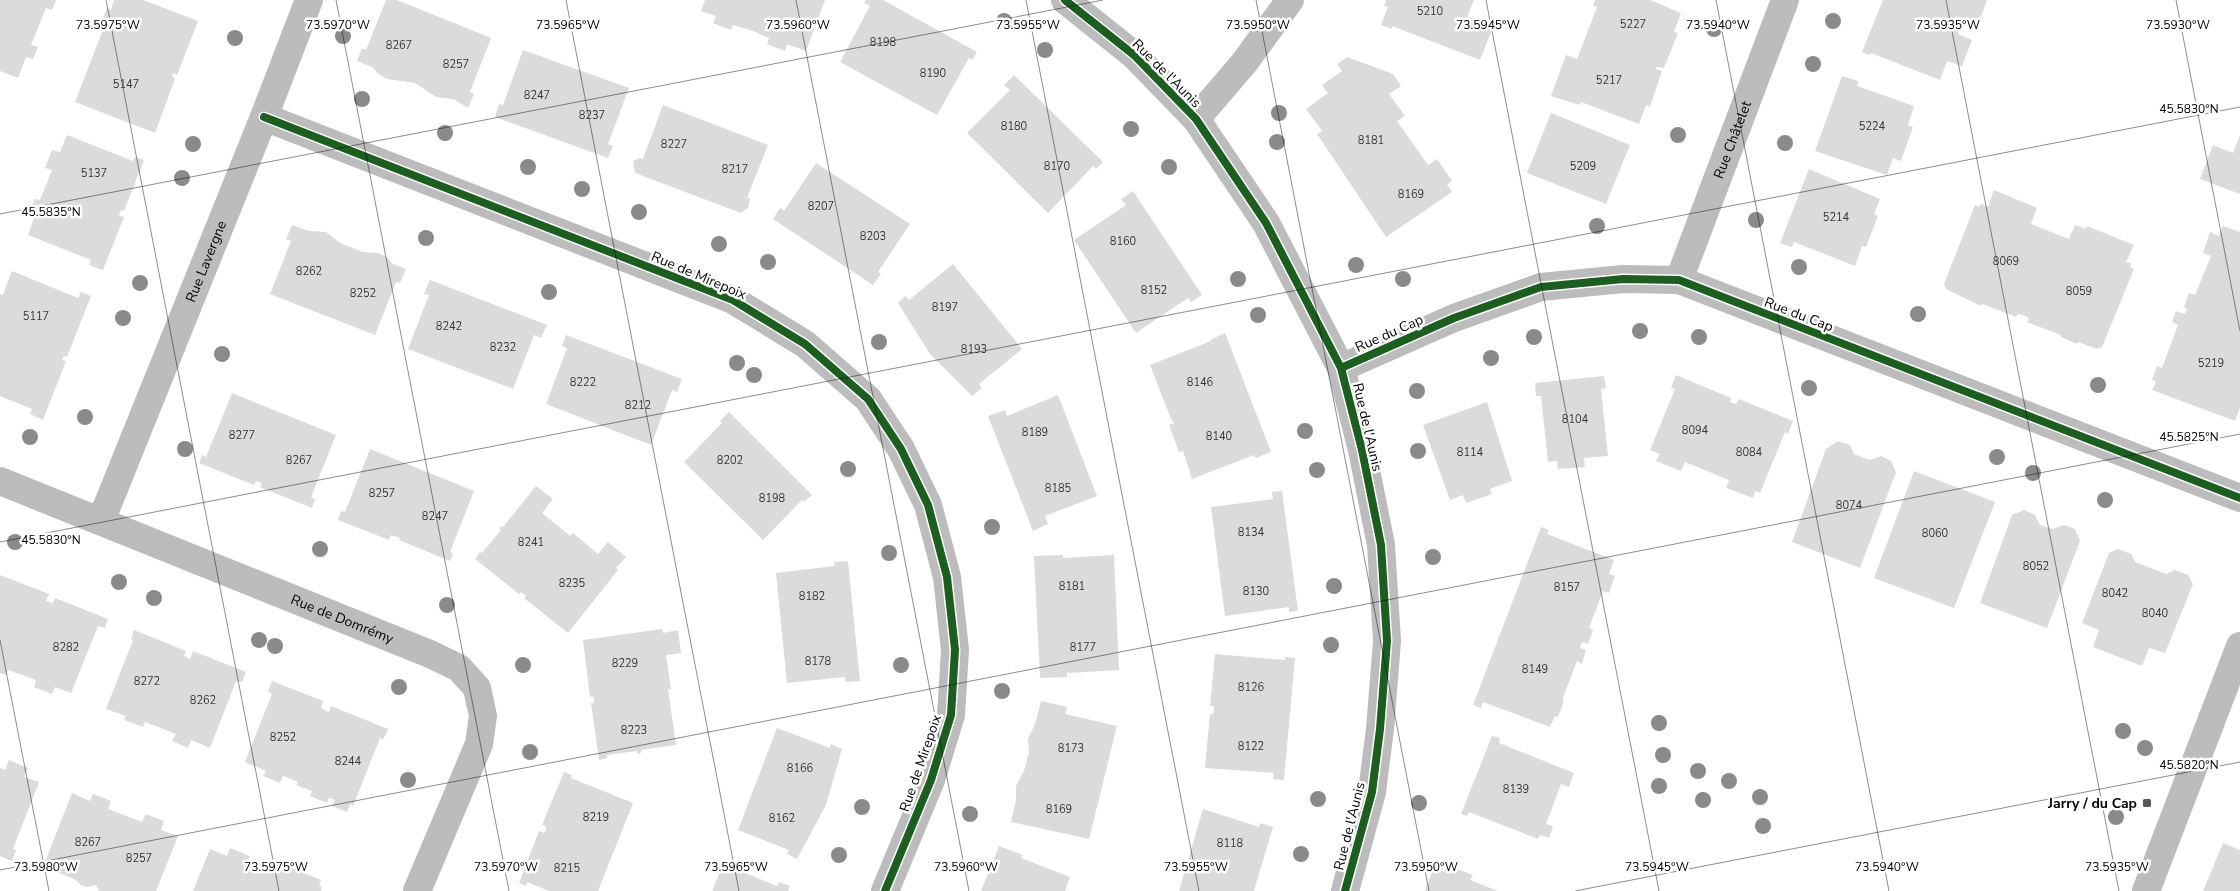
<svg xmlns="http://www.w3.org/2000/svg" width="2240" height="891" font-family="'Nunito Sans',sans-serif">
<rect width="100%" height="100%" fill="#fff"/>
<!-- building -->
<path fill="#dbdbdb" d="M0,0h56l-4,10 -6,-2 -15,37 7,2 -5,12 -7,-2 -8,21 -18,-7z
M114,0h29l55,21 -21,54 -4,-2 -1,3 3,3 -20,54 -80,-31 29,-75 -4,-2 7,-17 4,2z
M386,0h11l94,38 -21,54 4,2 -6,14 -15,-9 -17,-2 -21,-14 -28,-4 -7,-4 -8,-8 -15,-6 5,-13 4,2z
M705,0h120l-19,51 -19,-7 -2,7 -18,-7 2,-6 -16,-7 -20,-6 -2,5 -18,-7 3,-7 -15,-5z
M866,0h17l94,52 -5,8 -3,-2 -32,57 -97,-53 30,-56 -6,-3z
M1386,0h88l-7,17 26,10 -13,33 -88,-34v3l-11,-4 7,-18 -4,-1z
M1595,0h55l31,13 -7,19 4,1 -14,35 -8,-1v2l6,2 -12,36 -4,-2 -7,19 -58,-22 -1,3 -29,-9 15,-41 11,4 20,-52 -4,-1z
M1883,0h104l-9,24 -13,-5 -7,15 14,6 -10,26 -15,-5 -7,19 -69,-27 -1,2 -8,-3z
M523,50l106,38 -21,56 5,2 -5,12 -113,-41 4,-13 4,1z
M1347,57l46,17 8,12 -12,8 16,22 -8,5 31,44 9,-6 15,22 -5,4 5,7 -66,45 -69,-103 5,-3 -16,-22 22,-16 -6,-8 20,-14 -5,-7z
M1014,75l89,87 -7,7 -3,-3 -45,47 -81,-80 43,-43 -6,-5z
M1842,76l16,5 -1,5 57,20 -6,19 5,2 -12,34 -8,-3 -6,17 -72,-24z
M663,105l105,40 -21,53h3l-2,10 -7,5 -106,-40 -2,-12 7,-3 3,1z
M1551,113l79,32 -24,59 -79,-31z
M67,135l66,26 2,-4 9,3 -20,51 -3,-1 -2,6 5,1 -21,53 -14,-5 2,-5 -63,-25 6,-17 -6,-2 7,-17 5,1 12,-30 -7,-2 7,-18 8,2z
M2240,135v59l-40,-15 13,-34 20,8z
M816,163l94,61 -32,48 3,2 -8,11 -100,-66 7,-11 4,3z
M1809,169l71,30 -6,15 4,2 -12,31 -4,-1 -7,20 -61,-24 -2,5 -12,-4z
M1994,190l43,18 -6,16 38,15 6,-14 11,4 1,-3 47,19 -8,17 5,1 -1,4 4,2 -32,78 -5,2 -19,-7 -1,2 -16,-7v-2l-34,-13 2,-4 -6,-3 -5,-1 -2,3 -34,-13 -1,2 -35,-17 -2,-5 31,-79 4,2 2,-3 7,3z
M1133,191l69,104 -11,7 -3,-4 -52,35 -62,-93 52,-35 -5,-6z
M292,225l17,6 17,1 14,11 23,9 15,1 9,4 6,7 13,5 -6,14 -4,-1 -21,53 -105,-41 21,-53 -5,-2z
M2223,226l17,6v176l-5,13 -83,-31 4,-8 -4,-2 5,-14 5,2 16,-43 -6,-3 4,-11 9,3 2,-5 -3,-2 5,-14 6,2 16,-39 -8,-3 7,-21 9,4z
M953,264l69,85 -43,35 3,4 -10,8 -42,-42 -32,-51 7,-7 4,4z
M12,271l66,27 3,-6 10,4 -24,61 -3,-1 -2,4 4,1 -23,59 -13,-6 2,-5 -32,-13v-102l3,1z
M430,280l117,45 -6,13 -7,-3 -21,54 -105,-40 21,-54 -5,-1z
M1225,333l46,119 -15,6 -2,-3 -62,24 -9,-28 -4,1 -10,-27 5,-2 -3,-4 -21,-54 61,-24 -1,-1z
M566,335l116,44 -5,13 -5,-2 -21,55 -105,-41 21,-56 -5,-2z
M1676,375l55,23 -1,4 6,2 3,-5 54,22 -5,13 -3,-2 -25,61 -5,-2 -2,7 -27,-10 3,-8 -44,-18 -4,9 -25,-10 4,-7 -10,-4 25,-61 -4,-1z
M1604,376l2,12 -5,1 7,67 -24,2 1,9 -27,2 -1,-8 -9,1 -7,-66h-5l-1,-13z
M232,393l104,42 -25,62 4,2 -3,9 -52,-21 2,-4 -6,-2 -2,4 -55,-22 3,-8 4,2z
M1058,395l39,101 -52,20 3,8 -15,7 -45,-115 17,-6 2,6z
M1487,402l25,79 -22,8 2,5 -26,9 -3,-8 -13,5 -27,-75z
M729,412l83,83 -8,7 -2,-2 -39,40 -79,-78 38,-39 -2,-2z
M1838,441l12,4 4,9 16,6 11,-4 10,5 5,11 -36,96 -68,-26 34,-93z
M370,449l104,42 -24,61 3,1 -3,8 -51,-21 1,-2 -9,-3 -2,5 -51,-20 3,-9 4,1z
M1914,471l81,31 -41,106 -80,-30z
M536,486l17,13 -11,14 28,23 3,-3 25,21 10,-12 18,15 -10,11 2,2 -50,63 -44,-35 2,-2 -5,-4 -2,2 -44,-35 5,-7 2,1 19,-23 -2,-2 2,-2 2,1z
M1282,491l16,120 -9,1v-5l-64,9 -14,-109 62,-8 -1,-7z
M2024,510l11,5 5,10 13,4 11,-4 11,4 5,12 -33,87 -67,-25 32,-88z
M1541,527l8,3 -2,4 67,26 -5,14 6,2 -6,17 -6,-2 -14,37 4,2 -5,14 -6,-2 -2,6 6,2 -4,14 -5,-3 -15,39 2,1 -6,16 -3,-1 -5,11 -67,-25 -2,6 -8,-3z
M2118,549l13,5 4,8 31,12 9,-4 13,5 5,9 -28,69 -16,-5 -7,18 -49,-19 6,-17 -17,-7 27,-70z
M1063,555v3l51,-3 5,115 -52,3v4l-27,1 -6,-122z
M848,561l12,120 -15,1v-5l-58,6 -11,-110 58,-7v-4z
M0,575l49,19 -3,7 7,2 2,-5 53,21 -3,9 -7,-2 -27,67 -16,-6 -3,7 -18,-7 2,-7 -28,-10 -2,5 -6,-2z
M662,629l1,4 15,-3 3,23 -15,2 5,34h-3l8,56 -35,5v3l-4,1v-3l-30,4v3l-8,2 -8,-57h3v-4l-1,-3 -3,1 -7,-57z
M134,630l52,21 -2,5 6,3 3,-8 53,21 -4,10 -6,-1 -26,67 -19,-8 -3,8 -16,-7 4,-7 -31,-12 -2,5 -19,-7 2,-4 -20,-7 27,-69 -2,-1z
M1215,654l70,6v-3l10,1 -11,122 -11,-1 1,-6 -69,-5 5,-54h3l1,-4v-4h-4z
M272,681l51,20 -2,7 8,4 2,-6 57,23 -5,11 -3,-2 -27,68 -3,-2 -3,8 -15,-6 3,-6 -6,-2 -2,5 -17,-7 2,-5 -16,-6 2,-3 -15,-6 -3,7 -17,-7 3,-5 -21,-9 27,-68 -4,-2z
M1041,701l26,6 -2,7 52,12 -28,113 -78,-17 5,-22v-14l8,-15 5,-19 -1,-13 7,-15z
M777,728l53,20 1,-4 11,5 -16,56 -29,54 -10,-5 2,-4 -51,-20z
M1492,736l8,2 -1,5 75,30 -5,14 -8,-3 -15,40 7,2 -4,12 -9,-3 -2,4 -69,-27 -2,4 -6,-2z
M9,760l19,8 -4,9 15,5 -26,67 3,1 -4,11 -12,-5v-88l5,2z
M564,772l8,3 -1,3 62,25 -35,88h-49l-22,-9 -1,4 -7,-3 20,-52 5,2 2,-4v-3l-4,-1z
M72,793l18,8 3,-7 18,7 -3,8 34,13 4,-8 18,7 -3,9 17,6 -22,55h-57l-3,-6 -9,2 -6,-2 -7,-6 -34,-14 2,-4 3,1z
M1203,809l56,18 1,-4 13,4 -19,64h-75z
M2223,843l17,7v41h-37z
M999,846l24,9 -2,3 49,19 -5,14h-84z
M230,848l20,8 -3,7 15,5 2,-3 16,6 3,-7 38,16 -2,6 3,1 -1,4h-128l17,-42 17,7z
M723,864l54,22 2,-4 11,4 -2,5h-76z
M1447,865l26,10 -3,5 28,11h-73l9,-24 10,5z"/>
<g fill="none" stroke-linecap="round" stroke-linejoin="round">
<!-- minor -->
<g stroke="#bcbcbc" stroke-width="28">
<path d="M1065,0l69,55 62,64 70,104 75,145 21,82 19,95 6,96 -7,88 -8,63 -27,99"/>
<path d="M264,117l469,183 72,44 63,55 33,50 27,56 19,72 8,73 -4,65 -20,65 -46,111"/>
<path d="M1196,119l48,-56 46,-63"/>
<path id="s1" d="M1679,280l106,-280"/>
<path d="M1341,368l113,-50 87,-31 82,-8 56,1 561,218"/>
<path id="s2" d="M0,481l430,173 29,14 18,20 6,28 -4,28 -62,147"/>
<path id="s3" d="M101,521l163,-404 45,-117"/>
</g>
<!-- tertiary -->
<path stroke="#bcbcbc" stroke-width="28" d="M2146,891l94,-245"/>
<defs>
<path id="cycleway" d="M1065,0l69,55 62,64 70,104 75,145 21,82 19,95 6,96 -7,88 -8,63 -27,99
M264,117l469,183 72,44 63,55 33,50 27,56 19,72 8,73 -4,65 -20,65 -46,111
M1341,368l113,-50 87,-31 82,-8 56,1 561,218"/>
</defs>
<!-- cycleway casing -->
<use href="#cycleway" stroke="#fff" stroke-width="11"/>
<!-- cycleway -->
<use href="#cycleway" stroke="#1b5e20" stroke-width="8"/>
</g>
<!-- trees -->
<g fill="#8a8a8a">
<circle cx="1004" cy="21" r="8"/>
<circle cx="1833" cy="21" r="8"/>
<circle cx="1714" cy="29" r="8"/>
<circle cx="343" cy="36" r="8"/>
<circle cx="235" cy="38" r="8"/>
<circle cx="1045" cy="50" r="8"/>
<circle cx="1813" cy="64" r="8"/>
<circle cx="362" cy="99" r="8"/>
<circle cx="1279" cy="113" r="8"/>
<circle cx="1131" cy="129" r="8"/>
<circle cx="445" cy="133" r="8"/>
<circle cx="1678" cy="135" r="8"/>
<circle cx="1277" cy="142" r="8"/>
<circle cx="1785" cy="143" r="8"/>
<circle cx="193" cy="144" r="8"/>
<circle cx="528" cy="167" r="8"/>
<circle cx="1169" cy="167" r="8"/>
<circle cx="182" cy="178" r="8"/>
<circle cx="582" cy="189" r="8"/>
<circle cx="639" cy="212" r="8"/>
<circle cx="1756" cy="220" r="8"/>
<circle cx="1597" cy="226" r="8"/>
<circle cx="426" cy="238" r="8"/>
<circle cx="719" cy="244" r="8"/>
<circle cx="768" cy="262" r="8"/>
<circle cx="1356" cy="265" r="8"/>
<circle cx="1799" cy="267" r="8"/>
<circle cx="1238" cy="279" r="8"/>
<circle cx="1403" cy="279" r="8"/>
<circle cx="140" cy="283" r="8"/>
<circle cx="549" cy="292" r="8"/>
<circle cx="1918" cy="314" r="8"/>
<circle cx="1258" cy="315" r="8"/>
<circle cx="123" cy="318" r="8"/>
<circle cx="1640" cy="331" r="8"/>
<circle cx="1534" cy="337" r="8"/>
<circle cx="1699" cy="337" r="8"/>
<circle cx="879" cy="342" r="8"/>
<circle cx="222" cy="354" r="8"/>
<circle cx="1491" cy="358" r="8"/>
<circle cx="737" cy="363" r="8"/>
<circle cx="754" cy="375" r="8"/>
<circle cx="2098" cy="385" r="8"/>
<circle cx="1809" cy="388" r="8"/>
<circle cx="1417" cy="391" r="8"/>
<circle cx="85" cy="417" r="8"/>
<circle cx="1305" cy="431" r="8"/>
<circle cx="30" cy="437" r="8"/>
<circle cx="185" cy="449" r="8"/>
<circle cx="1418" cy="451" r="8"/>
<circle cx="1997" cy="457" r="8"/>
<circle cx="848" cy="469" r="8"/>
<circle cx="1317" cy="470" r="8"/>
<circle cx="2033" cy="473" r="8"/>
<circle cx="2105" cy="500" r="8"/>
<circle cx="992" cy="527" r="8"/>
<circle cx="15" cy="542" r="8"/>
<circle cx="320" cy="549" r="8"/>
<circle cx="889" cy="553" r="8"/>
<circle cx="1433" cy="557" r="8"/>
<circle cx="119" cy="582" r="8"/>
<circle cx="1334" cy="586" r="8"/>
<circle cx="154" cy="598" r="8"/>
<circle cx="447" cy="605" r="8"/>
<circle cx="259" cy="640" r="8"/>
<circle cx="1331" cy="645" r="8"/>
<circle cx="275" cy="646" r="8"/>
<circle cx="523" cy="665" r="8"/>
<circle cx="901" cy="665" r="8"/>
<circle cx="399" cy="687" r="8"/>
<circle cx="1002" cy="691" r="8"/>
<circle cx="1659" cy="723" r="8"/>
<circle cx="2123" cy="731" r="8"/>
<circle cx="2145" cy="748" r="8"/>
<circle cx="530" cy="752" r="8"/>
<circle cx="1663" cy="755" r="8"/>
<circle cx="1698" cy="771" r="8"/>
<circle cx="408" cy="780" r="8"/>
<circle cx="1729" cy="781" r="8"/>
<circle cx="1659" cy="786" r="8"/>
<circle cx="1760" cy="797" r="8"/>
<circle cx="1318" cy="799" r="8"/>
<circle cx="1703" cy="800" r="8"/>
<circle cx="1419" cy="803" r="8"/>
<circle cx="862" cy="807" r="8"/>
<circle cx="970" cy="814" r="8"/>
<circle cx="2116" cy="817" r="8"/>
<circle cx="1763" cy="826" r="8"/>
<circle cx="1301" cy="854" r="8"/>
<circle cx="839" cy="855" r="8"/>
</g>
<!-- ticks -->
<path fill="none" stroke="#000" stroke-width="1" stroke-opacity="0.45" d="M106,0l173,891M336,0l173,891M566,0l173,891M796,0l173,891M1026,0l173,891M1256,0l173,891M1486,0l173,891M1716,0l173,891M1946,0l173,891M2176,0l64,331M0,214l1103,-214M0,542l2240,-435M0,640l49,251M0,870l2240,-436M1575,891l665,-129"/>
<!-- markers -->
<rect fill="#595959" stroke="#fff" stroke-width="2" x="2142" y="798" width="10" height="10" rx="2.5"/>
<g text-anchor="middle" stroke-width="5" stroke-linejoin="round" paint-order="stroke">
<!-- number labels -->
<g font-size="11" fill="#373737">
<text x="1430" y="15">5210</text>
<text x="1633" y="28">5227</text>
<text x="883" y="46">8198</text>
<text x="399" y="49">8267</text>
<text x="456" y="68">8257</text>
<text x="933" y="77">8190</text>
<text x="1609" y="84">5217</text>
<text x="126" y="88">5147</text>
<text x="537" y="99">8247</text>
<text x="592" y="119">8237</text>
<text x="1014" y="130">8180</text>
<text x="1872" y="130">5224</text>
<text x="1371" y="144">8181</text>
<text x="674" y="148">8227</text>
<text x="1057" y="170">8170</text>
<text x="1583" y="170">5209</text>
<text x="735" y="173">8217</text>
<text x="94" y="177">5137</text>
<text x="1411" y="198">8169</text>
<text x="821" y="210">8207</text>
<text x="1836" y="221">5214</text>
<text x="873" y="240">8203</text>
<text x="1123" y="245">8160</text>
<text x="2006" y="265">8069</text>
<text x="309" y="275">8262</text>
<text x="1154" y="294">8152</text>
<text x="2079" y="295">8059</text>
<text x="363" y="297">8252</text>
<text x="945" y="311">8197</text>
<text x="36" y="320">5117</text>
<text x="449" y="330">8242</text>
<text x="503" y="351">8232</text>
<text x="974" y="353">8193</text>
<text x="2211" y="367">5219</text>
<text x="583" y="386">8222</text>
<text x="1200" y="386">8146</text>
<text x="638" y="409">8212</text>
<text x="1575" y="423">8104</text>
<text x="1695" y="434">8094</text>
<text x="1035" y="436">8189</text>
<text x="242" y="439">8277</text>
<text x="1219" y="440">8140</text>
<text x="1470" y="456">8114</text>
<text x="1749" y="456">8084</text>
<text x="299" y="464">8267</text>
<text x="730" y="464">8202</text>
<text x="1058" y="492">8185</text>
<text x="382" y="497">8257</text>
<text x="772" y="502">8198</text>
<text x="1849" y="509">8074</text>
<text x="435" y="520">8247</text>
<text x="1251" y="536">8134</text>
<text x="1935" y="537">8060</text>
<text x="531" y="546">8241</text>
<text x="2036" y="570">8052</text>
<text x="572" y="587">8235</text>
<text x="1072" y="590">8181</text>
<text x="1567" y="591">8157</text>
<text x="1256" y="595">8130</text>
<text x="2115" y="597">8042</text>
<text x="812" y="600">8182</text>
<text x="2155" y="617">8040</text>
<text x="66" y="651">8282</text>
<text x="1083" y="651">8177</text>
<text x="818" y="665">8178</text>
<text x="625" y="667">8229</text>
<text x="1535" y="673">8149</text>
<text x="147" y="685">8272</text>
<text x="1251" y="691">8126</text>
<text x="203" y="704">8262</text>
<text x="634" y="734">8223</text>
<text x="283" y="741">8252</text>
<text x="1251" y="750">8122</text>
<text x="1071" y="752">8173</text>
<text x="348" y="765">8244</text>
<text x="800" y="772">8166</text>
<text x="1516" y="793">8139</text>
<text x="1059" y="813">8169</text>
<text x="596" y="821">8219</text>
<text x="782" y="822">8162</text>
<text x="88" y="846">8267</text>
<text x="1230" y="847">8118</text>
<text x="139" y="862">8257</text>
<text x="567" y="872">8215</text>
</g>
<!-- street labels -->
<g font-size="14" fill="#000" stroke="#fff">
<text transform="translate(1167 73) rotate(45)" y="5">Rue de l'Aunis</text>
<text dy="5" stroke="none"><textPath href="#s1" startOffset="150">Rue Châtelet</textPath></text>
<text dy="5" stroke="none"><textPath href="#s3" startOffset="280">Rue Lavergne</textPath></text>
<text transform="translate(699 275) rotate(23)" y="5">Rue de Mirepoix</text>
<text transform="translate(1799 314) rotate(21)" y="5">Rue du Cap</text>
<text transform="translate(1389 333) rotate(-24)" y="5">Rue du Cap</text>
<text transform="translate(1368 427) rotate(77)" y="5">Rue de l'Aunis</text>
<text dy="5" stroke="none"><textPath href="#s2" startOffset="369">Rue de Domrémy</textPath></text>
<text transform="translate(920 763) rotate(-71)" y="5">Rue de Mirepoix</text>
<text transform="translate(1349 826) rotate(-76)" y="5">Rue de l'Aunis</text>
</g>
<!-- poi labels -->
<g font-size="14" font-weight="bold" fill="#000" stroke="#fff" text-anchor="end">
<text x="2137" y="808">Jarry / du Cap</text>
</g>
</g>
<g font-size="12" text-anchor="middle" fill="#000" stroke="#fff" stroke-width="5" stroke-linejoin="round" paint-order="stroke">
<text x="108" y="29">73.5975°W</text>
<text x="338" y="29">73.5970°W</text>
<text x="568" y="29">73.5965°W</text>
<text x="798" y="29">73.5960°W</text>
<text x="1028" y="29">73.5955°W</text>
<text x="2178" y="29">73.5930°W</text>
<text x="1258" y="29">73.5950°W</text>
<text x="1488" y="29">73.5945°W</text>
<text x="1718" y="29">73.5940°W</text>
<text x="1948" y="29">73.5935°W</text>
<text x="2189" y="113">45.5830°N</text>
<text x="51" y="216">45.5835°N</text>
<text x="2189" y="441">45.5825°N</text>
<text x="51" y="544">45.5830°N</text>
<text x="2189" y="769">45.5820°N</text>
<text x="46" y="871">73.5980°W</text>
<text x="276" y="871">73.5975°W</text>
<text x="506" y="871">73.5970°W</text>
<text x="736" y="871">73.5965°W</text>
<text x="966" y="871">73.5960°W</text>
<text x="1196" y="871">73.5955°W</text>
<text x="1426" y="871">73.5950°W</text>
<text x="1657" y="871">73.5945°W</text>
<text x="1887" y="871">73.5940°W</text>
<text x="2117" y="871">73.5935°W</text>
</g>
</svg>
